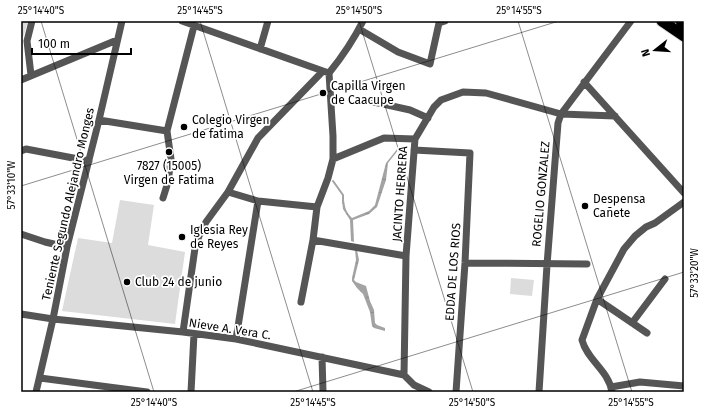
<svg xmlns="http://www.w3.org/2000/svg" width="705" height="413" font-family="'Fira Sans',sans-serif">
<defs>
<pattern id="water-ripples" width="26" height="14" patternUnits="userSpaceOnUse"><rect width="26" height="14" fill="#a3a3a3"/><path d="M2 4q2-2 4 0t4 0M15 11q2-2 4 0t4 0" fill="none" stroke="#8b8b8b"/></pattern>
</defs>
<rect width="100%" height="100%" fill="#fff"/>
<!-- grass -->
<path fill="#dcdcdc" d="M21,21h7l-4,14 -3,4z
M120,200l34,5 -6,40 37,7 -10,72 -113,-13 16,-73 34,5z
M511,278l23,2 -2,16 -22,-2z"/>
<!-- water -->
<path fill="url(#water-ripples)" d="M398,148l1,1 -11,14 -2,17 -9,27 -8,7 -16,6 1,22 -3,-1 -1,-21 -7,-11 -1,-9h2c1,8 2,12 8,18l17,-7 6,-6 11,-42z
M355,250h2l2,10 -5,20 2,2 10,4 4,15 4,9 1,13 2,2 8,3v3l-11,-3 -2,-2 -2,-14 -7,-18 -6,-6 -5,-7v-3l4,-18z"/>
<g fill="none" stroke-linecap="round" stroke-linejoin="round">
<!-- stream -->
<path stroke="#a3a3a3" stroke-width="2" d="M333,181l10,14v8"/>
<defs>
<path id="highway" d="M662,21l22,15
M681,21l3,2"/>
</defs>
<!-- highway casing -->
<use href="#highway" stroke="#dbdbdb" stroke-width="13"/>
<!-- minor -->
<path stroke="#555" stroke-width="7" d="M182,21l141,50
M359,29l39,23 32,12 9,-41 6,-2
M260,49l8,-28
M31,75l-4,-34 5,-20
M21,80l96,-40
M584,82l100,111
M374,102l36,8 18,8
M99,120l68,11
M414,150l56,3 -5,110 -9,129
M21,151l5,-2 63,12
M333,159l51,-21 31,1
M228,192l30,9 59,6
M163,198l5,-16 3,-23 -4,-28 27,-105
M21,234l24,8 22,5
M313,240l93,16
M465,263l122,1
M597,299l50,34
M301,302l12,-62 4,-33 11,-29 5,-19v-23l-4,-63
M21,314l32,5 130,13 53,7 168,36 10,10 15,7
M632,323l33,-44
M183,332l12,-84 4,-12 7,-14 22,-30 30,-54 65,-67 6,2c13,-16 25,-34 34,-52
M236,339l22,-138
M322,357l1,35
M404,375l2,-119 9,-117 19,-32 7,-7 22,-8 23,1 75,21 54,2
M40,378l107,14
M611,387l29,-5 44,4
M36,392l17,-73 14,-72 32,-127 23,-99
M191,392l3,-58
M539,392l8,-127 11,-142 3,-9 70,-93
M612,392c-3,-21 -25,-32 -30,-52l15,-41 27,-50 11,-13 11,-9 9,-4 29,-21"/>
<!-- highway -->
<use href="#highway" stroke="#000" stroke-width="11"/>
</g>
<!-- ticks -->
<path fill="none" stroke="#000" stroke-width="1" stroke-opacity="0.45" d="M41,21l113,371M200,21l113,371M359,21l114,371M518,21l114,371M678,21l6,21M21,186l538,-165M293,392l391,-120"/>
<!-- markers -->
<g fill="#000" stroke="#fff" stroke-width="1.5">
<circle cx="323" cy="93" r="4"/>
<circle cx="184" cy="127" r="4"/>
<circle cx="169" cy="152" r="4"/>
<circle cx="585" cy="206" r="4"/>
<circle cx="182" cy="237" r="4"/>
<circle cx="127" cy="282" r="4"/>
</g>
<g text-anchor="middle" stroke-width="3.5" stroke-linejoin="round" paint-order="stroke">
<!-- poi labels -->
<g font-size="12" fill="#000" stroke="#fff" text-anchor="start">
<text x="331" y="90">Capilla Virgen<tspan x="331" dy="14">de Caacupe</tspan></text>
<text x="192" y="124">Colegio Virgen<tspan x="192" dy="14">de fatima</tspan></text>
<text x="169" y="170" text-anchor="middle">7827 (15005)<tspan x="169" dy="14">Virgen de Fatima</tspan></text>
<text x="593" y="203">Despensa<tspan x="593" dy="14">Cañete</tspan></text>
<text x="190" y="234">Iglesia Rey<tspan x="190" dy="14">de Reyes</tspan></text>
<text x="135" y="286">Club 24 de junio</text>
</g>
<!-- street labels -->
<g font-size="12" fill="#000" stroke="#fff">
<text transform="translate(400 194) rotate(-86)" y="4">JACINTO HERRERA</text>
<text transform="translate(541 194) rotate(-85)" y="4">ROGELIO GONZALEZ</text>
<text transform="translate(68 204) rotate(-77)" y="4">Teniente Segundo Alejandro Monges</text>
<text transform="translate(453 272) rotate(-86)" y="4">EDDA DE LOS RIOS</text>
<text transform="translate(230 329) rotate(9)" y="4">Nieve A. Vera C.</text>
</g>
</g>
<!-- border -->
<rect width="705" height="413" fill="none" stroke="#ffffff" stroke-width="44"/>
<!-- north arrow -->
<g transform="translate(655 50) rotate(253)" stroke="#ffffff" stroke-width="3" paint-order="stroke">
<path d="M0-3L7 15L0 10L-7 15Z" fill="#000000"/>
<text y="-6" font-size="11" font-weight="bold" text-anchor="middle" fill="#000000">N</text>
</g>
<!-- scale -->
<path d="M32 48v6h99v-6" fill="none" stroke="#000000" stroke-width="2"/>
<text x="38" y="48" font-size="12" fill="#000000" stroke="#ffffff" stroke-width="3" paint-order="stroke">100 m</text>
<rect x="22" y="22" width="661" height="369" fill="none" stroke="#000" stroke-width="1.5"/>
<g font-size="10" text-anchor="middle" fill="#000">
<text x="41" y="14">25°14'40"S</text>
<text x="200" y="14">25°14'45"S</text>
<text x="359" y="14">25°14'50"S</text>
<text x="519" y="14">25°14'55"S</text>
<text transform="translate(11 185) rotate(-90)" y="4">57°33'10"W</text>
<text transform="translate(694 273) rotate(-90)" y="4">57°33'20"W</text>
<text x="154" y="406">25°14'40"S</text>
<text x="313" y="406">25°14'45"S</text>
<text x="472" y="406">25°14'50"S</text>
<text x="631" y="406">25°14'55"S</text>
</g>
</svg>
